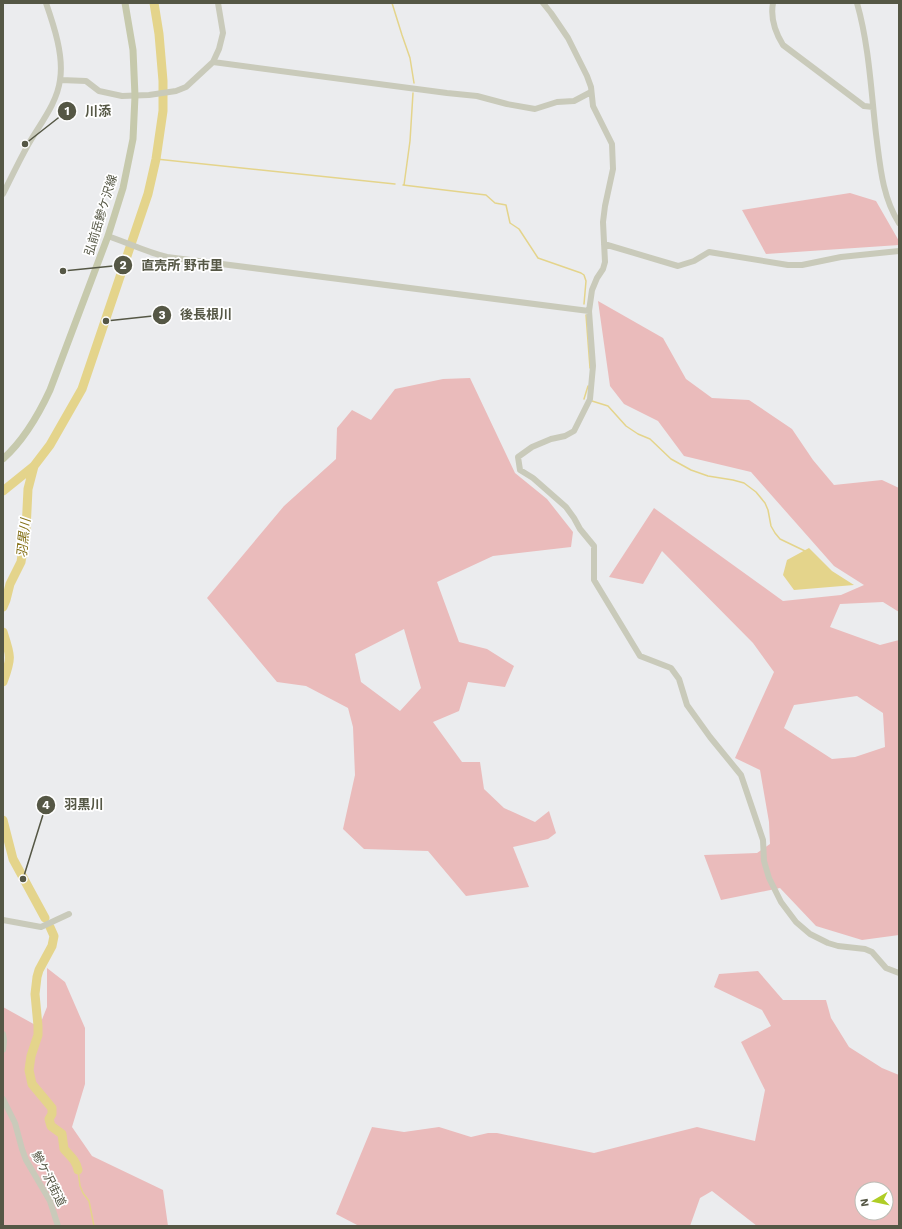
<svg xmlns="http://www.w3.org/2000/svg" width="902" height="1229" font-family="'Work Sans','Noto Sans JP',sans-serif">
<rect width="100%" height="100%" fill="#ebecee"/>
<!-- green -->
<path fill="#eabbbb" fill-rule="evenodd" d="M850,193l26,8 23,40v4l-133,9 -24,-44z
M598,301l65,37 23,41 26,19 37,2 43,29 21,31 21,25 48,-5 17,8v124l-16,-10 -43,2 -10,23 50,18 19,-5v295l-37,5 -46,-14 -36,-38 -59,12 -17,-45 53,-2 13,-9 -1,-22 -9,-52 -25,-12 39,-86 -21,-29 -91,-92 -19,33 -34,-7 45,-69 129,93 58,-6 23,-10 -30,-19 -83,-94 -67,-16 -26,-35 -34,-17 -14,-18zM857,696l26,17 2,34 -30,10 -23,2 -48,-31 10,-23z
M470,378l45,95 32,26 26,33 -2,15 -78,9 -56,26 22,60 28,7 27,17 -9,21 -37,-5 -9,29 -26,11 29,40h18l4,27 20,19 31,14 14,-11 7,22 -8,6 -35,8 16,40 -63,9 -38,-45 -64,-2 -21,-20 12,-54 -2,-48 -5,-19 -42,-22 -29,-4 -70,-84 77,-92 52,-47 1,-31 15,-18 19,10 24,-31 48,-10zM404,629l17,59 -21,23 -39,-29 -6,-28z
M47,968l18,14 20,46v56l-13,43 20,29 71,34 5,36h-165v-219l36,20 8,-20z
M758,971l25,29h43l5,18 18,29 33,21 17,7v151h-142l-45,-35 -12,7 -10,28h-331l-23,-12 36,-87 32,5 35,-5 32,10 17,-4h9l97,20 103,-26 58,14 10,-51 -24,-48 30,-16 -9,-16 -48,-23 5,-13zM862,1189h24v24h-24z"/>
<!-- water -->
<path fill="#e4d48b" d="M809,548l23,23 22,14 -60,5 -11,-15 4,-15z"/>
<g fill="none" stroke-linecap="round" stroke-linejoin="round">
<!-- stream -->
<path stroke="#e4d48b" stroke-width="1.5" d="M392,3l10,32 8,23 4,25
M156,159l239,25
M403,185l83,10 9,8 11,2 4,18 9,6 19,29 43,15 3,2 2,6 -2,23
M404,185l6,-44 3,-48
M586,315l4,53
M584,399l4,-13
M592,401l16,5 18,20 12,8 12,5 21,20 20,11 17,6 25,4 11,3 12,9 9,11 3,7 3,16 4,7 5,6 25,12
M78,1170l2,16 3,7 6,8 5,25"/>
<!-- river -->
<path stroke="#e4d48b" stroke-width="9" d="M3,491l31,-25 16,-21 32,-56 66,-195 8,-35 7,-48v-30l-4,-47 -5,-31
M3,607l3,-7 4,-16 11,-22 5,-32 2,-41 6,-23
M3,632c8,24 9,26 0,50
M3,820l10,39 32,59
M50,927l4,9 -2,10 -13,24 -2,7 -2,17 3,32v9l-7,21 -2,14 3,14 20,24v6l-3,5 2,7 11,8 2,15c6,7 12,11 14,21"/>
<!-- minor -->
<path stroke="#c9caba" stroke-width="6" d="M543,3l8,10 17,25 19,38 4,11 2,19 19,38 1,25 -8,37 -2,16 2,40 -2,7 -6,9 -5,12 -3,21 4,55 -3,33 -16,32 -9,5 -14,3 -19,8 -14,10 2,13 13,8 33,29 8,11 6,11 14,17v34l46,76 31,12 8,11 8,26 23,32 31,38 22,65 1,21 5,17 12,24 15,20 14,12 18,9 10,3 27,3 7,3 14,16 13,5
M773,3c-3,16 2,29 10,42l81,61 9,1
M857,3c12,42 14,87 19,131 4,30 6,63 23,89
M213,62l234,31 30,3 30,8 28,5 22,-7 17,-1 17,-9
M61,80l25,1 13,10 23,5 27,-1 27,-4 10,-4 27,-25 6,-13 4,-16 -5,-30
M3,194c8,-16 16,-33 25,-49 11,-20 29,-41 32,-65 4,-24 -6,-54 -14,-77
M108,236c20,7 38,16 59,21l422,54
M604,244l74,22 16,-5 15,-9 79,13h14l39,-8 58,-6
M3,920l38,7 28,-13
M3,1034l1,7 -1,9
M3,1099l12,24 7,26 4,11 24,41 8,25"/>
<!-- major -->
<path stroke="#c6c9ac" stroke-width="7" d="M3,459c21,-19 35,-43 47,-69l58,-154 15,-48 10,-49 2,-43 -2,-46 -8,-47"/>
</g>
<g text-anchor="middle" stroke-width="3.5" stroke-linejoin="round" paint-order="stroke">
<!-- street labels -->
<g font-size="12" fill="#555745" stroke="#fff">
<text transform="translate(101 215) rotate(-73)" y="4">弘前岳鰺ケ沢線</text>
<text transform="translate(49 1179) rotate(63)" y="4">鰺ケ沢街道</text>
</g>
<!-- water labels -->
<g font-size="13" font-style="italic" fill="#847016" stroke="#fff">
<text transform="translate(23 538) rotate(-84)" y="5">羽黒川</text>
</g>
</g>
<!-- callouts -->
<path fill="none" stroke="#555745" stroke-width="1.5" d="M25 144L67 111M63 271L123 265M106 321L162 315M23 879L46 805"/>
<g fill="#555745" stroke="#fff" stroke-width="1.5">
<circle cx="25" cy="144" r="4"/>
<circle cx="63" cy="271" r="4"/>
<circle cx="106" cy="321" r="4"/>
<circle cx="23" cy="879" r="4"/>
<circle cx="67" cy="111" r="10"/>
<circle cx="123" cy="265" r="10"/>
<circle cx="162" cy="315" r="10"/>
<circle cx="46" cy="805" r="10"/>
</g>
<g font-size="12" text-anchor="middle" font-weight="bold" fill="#fff">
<text x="67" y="115">1</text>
<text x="123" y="269">2</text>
<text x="162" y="319">3</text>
<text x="46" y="809">4</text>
</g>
<g font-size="13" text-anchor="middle" font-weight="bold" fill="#555745" stroke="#fff" stroke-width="3.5" stroke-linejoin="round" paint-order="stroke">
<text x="98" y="116">川添</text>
<text x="182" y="270">直売所 野市里</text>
<text x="206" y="319">後長根川</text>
<text x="84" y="809">羽黒川</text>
</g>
<!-- border -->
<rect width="902" height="1229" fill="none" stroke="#555745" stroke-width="8"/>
<!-- north arrow -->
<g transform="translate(874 1201) rotate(261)"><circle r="19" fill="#ffffff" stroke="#bbbcb5"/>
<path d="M0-3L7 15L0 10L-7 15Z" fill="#afcd26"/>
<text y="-6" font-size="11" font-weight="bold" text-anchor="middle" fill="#555745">N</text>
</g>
</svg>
